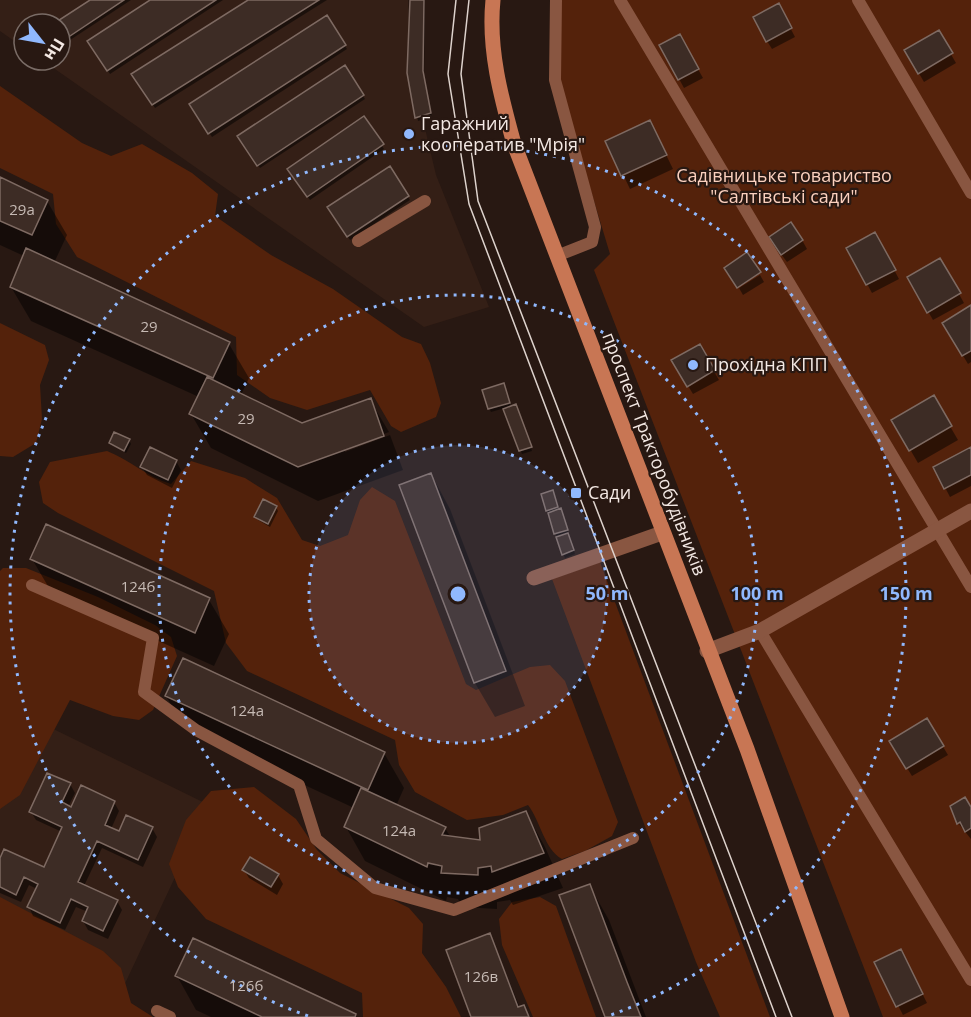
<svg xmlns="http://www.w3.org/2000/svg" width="971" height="1017" font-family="'Open Sans',sans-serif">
<rect width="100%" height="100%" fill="#281812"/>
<!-- built -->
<path fill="#341f16" d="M0,0h408l2,65 26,110 53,132 -65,20 -382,-267h18v-36h-36v24l-24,-17z
M39,722l170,83 -88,187 -121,-58v-196z"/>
<!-- green -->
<path fill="#54220b" d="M558,0h413v1017h-88l-289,-747 16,-16 -51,-169z
M0,86l82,57 29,13 31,-12 50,29 26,21 -3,22 56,39 62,34 69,48 19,7 9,19 11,40 -5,14 -35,15 -10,-6 -21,-36 -63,20 -37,-12 -33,-23 -1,-38 -159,-80 -21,-33 -3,-30 -53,-26z
M0,323l45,22 4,15 -9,25 2,34 -6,24 -23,14 -13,-1z
M107,451c23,9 40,26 64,33l20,-23 54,17 32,20 25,42 18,6 28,-11 12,-35 12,-13 23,14 71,183 10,6 54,-23 20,-2 15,16 53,141 -6,14 -27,15 -23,8c-18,-10 -21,-37 -34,-54l-25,10 -36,5 -52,-28 -16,-27 -4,-25 -148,-69 -21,-28 -12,-52 -156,-78 -15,-10 -4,-21 11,-20z
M600,562l170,455h-50l-24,-55 -144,-383z
M3,568h23l72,29 57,28 16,12 6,19 -24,54 -14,10 -26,-4 -43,-16 -50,95 -20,14v-238z
M254,787l42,32 21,31 23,23 69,35 14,16 -1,29 24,34 15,30h-98l-1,-24 -156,-74 -28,-32 -9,-23 17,-44 25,-29z
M0,897l103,54 18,17 10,35 22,14h-153z
M540,897l16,9 40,111h-63l-31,-72 -3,-26 13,-17z"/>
<!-- shadow -->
<path fill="#0007" d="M92,0h39l-67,44 -4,-6v-14h-4z
M152,0h71l-113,74 -21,-33z
M251,0h76l-172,108 -22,-34z
M412,0h13l-1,76 8,41 -14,4 -9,-48z
M783,14l12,23 -23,12 -5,-8z
M326,17l21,32 -135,88 -21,-32z
M938,32l18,31 -32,19 -18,-31z
M679,36l24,42 -19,10 -23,-42z
M344,67l21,32 -105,69 -21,-32z
M364,118l20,31 -74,51 -21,-30z
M650,122l23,47 -43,20 -23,-48z
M389,168l21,32 -60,40 -21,-33z
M0,179l47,22 20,34 -13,28 175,81 20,34 -8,17 61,30 68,-25 19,32 -45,17 1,3 45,-17 13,35 -85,31 -107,-53 -20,-34 8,-17 -168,-76 -20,-34 13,-31 -24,-11z
M875,234l24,45 -27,14 -24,-44z
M802,240l5,9 -20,13 -12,-16z
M940,260l24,43 -31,17 -24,-42z
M760,275l4,7 -21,13 -4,-7z
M971,307v55l-3,2 -24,-40z
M699,346l20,34 -26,14 -20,-33z
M505,389l6,18 6,3 15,41 -10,3 -17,-46 -14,4 -2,-4z
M933,397l25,43 -40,23 -25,-43z
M129,440l2,4 -5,9 -16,-10z
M971,448v38l-21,11 -15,-29z
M176,461l5,9 -9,18 -25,-13 -5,-8z
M431,474l19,35 75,197 -30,11 -20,-34 -74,-197z
M553,501l9,13 13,40 -10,4 -18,-48z
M276,507l2,4 -8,16 -12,-7 -2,-3z
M32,559l177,41 20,34 -15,32 -162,-73z
M183,660l201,93 20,35 -8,18 49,22 6,10 31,4 44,-29 19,34 18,41 -50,17 -3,-5 -13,2v7l-35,-2 -4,-8 -11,-2 -1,4 -81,-40 -19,-34 8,-19 -168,-78 -20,-34z
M927,720l21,35 -36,21 -21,-34z
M70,784l5,9 -7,14 46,-5 5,9 -8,18 9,4 32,-5 5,9 -14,30 -41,-19 -18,38 33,15 5,9 -14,29 -20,-9 -5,-9 5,-9 -12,-5 -11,23 -32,-14 -4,-9 8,-18 -8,-4 -8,17 -21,-9v-31l45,7 17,-37 -26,-12 -5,-8z
M971,810v29l-13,-16z
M244,870l34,5 5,9 -6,11 -28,-17z
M589,885l20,35 37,97h-39z
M490,935l30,73 3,-1 6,10h-56z
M905,959l22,44 -24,12 -27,-52z
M177,976l178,39 1,2h-145l-15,-7z"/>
<!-- building -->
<path fill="#3d2c25" stroke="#7e6a62" stroke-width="1.5" d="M90,0h34l-63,42 -1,-18h-7z
M150,0h66l-109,71 -20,-30z
M248,0h71l-167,105 -21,-31z
M410,0h14l-1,71 8,42 -16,5 -8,-45z
M779,3l13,25 -26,14 -13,-25z
M327,15l19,30 -138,89 -19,-30z
M939,30l14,23 -35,21 -14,-24z
M680,34l19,35 -21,11 -19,-35z
M345,65l19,30 -107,71 -20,-30z
M364,116l20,28 -77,53 -20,-28z
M650,120l17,35 -46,21 -16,-35z
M390,166l19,30 -62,41 -20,-30z
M0,177l48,23 -16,35 -32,-14z
M791,222l12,18 -22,15 -12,-18z
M875,232l21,38 -30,15 -20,-37z
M26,248l204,94 -17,36 -203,-91z
M747,252l14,20 -24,16 -13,-20z
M940,258l21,35 -34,20 -20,-36z
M971,305v46l-9,5 -20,-33z
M700,344l15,26 -28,17 -16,-27z
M207,377l95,46 69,-25 13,38 -86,31 -109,-53z
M504,383l6,20 -22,6 -6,-19z
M934,395l18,31 -43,25 -18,-31z
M516,404l16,43 -13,4 -16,-42z
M114,432l16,7 -6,12 -15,-8z
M150,447l27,13 -9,20 -28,-13z
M971,447v28l-27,14 -11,-22z
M431,473l75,198 -32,12 -75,-198z
M553,490l5,17 -12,4 -5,-17z
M263,499l14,7 -9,18 -14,-7z
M561,508l7,22 -14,4 -6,-21z
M46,524l164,74 -15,35 -165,-74z
M568,533l6,17 -12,5 -6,-18z
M183,658l202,94 -17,38 -203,-94z
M927,718l17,28 -38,23 -17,-28z
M47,773l24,10 -9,19 9,5 10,-22 34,16 -10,24 14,6 7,-16 27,12 -15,33 -41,-19 -19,41 40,18 -15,31 -21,-10 6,-14 -17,-8 -11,24 -33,-16 11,-23 -14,-7 -8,18 -16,-8v-29l4,-9 40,18 18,-40 -33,-15z
M361,788l85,39 -4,8 38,5 -1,-12 47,-17 18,42 -52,19 -1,-6 -13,2v7l-37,-2 1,-7 -14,-3 -1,4 -83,-40z
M965,797l6,10v21l-6,4 -5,-10 -3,2 -7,-18z
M250,857l29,17 -8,13 -29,-17z
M590,884l37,98 14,35h-36l-46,-122z
M490,933l28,74 6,-2 5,12h-58l-25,-67z
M193,938l163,76 -1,3h-93l-87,-41z
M901,949l22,45 -27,13 -22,-45z"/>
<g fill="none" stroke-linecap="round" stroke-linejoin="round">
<!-- service -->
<path stroke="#895641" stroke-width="12" d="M556,0l-1,80 40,147 -3,15 -33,13
M620,0l351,587
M858,0l113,193
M358,241l67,-40
M32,585l121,53 -9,54 52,38 103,55 17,54 59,49 79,22 179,-72
M760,631l211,349
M157,1011l13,6"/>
<!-- minor -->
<path stroke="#895641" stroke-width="15" d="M534,578l128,-45
M707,651l53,-20 211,-120"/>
<!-- secondary -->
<path stroke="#c87654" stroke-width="15" d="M493,0c-5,49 8,97 21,144l233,605 95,268"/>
<!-- tram -->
<path stroke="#ded3cd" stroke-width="1.5" d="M456,0l-8,74 21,130 307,813
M469,0l-8,74 17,127 314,816"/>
</g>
<!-- distance rings -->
<circle cx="458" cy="594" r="149" fill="#90b8fd" fill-opacity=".12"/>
<g fill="none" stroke="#90b8fd" stroke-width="3" stroke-dasharray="3 6">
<circle cx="458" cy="594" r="149"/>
<circle cx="458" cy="594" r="299"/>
<path d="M308 1016A448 448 0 1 1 608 1016"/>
</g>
<!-- markers -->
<g fill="#90b8fd" stroke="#281812" stroke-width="2">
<circle cx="409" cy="134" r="6"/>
<circle cx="693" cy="365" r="6"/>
<rect x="570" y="487" width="12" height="12" rx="3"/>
</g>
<g text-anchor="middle" stroke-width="4.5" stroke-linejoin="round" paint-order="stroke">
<!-- number labels -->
<g font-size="15" fill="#c6bab4">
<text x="22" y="215">29а</text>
<text x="149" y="332">29</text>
<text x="246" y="424">29</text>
<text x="138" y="592">124б</text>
<text x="247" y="716">124а</text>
<text x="399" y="836">124а</text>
<text x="481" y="982">126в</text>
<text x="246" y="991">126б</text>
</g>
<!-- poi labels -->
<g font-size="18" fill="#f4e9e4" stroke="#281812" text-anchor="start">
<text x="421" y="130">Гаражний<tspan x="421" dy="21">кооператив "Мрія"</tspan></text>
<text x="705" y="371">Прохідна КПП</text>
<text x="588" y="499">Сади</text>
</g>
<!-- park labels -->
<g font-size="18" fill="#fbd0be" stroke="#281812">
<text x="784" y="182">Садівницьке товариство<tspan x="784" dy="21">"Салтівські сади"</tspan></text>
</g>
<!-- street labels -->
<g font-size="18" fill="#f4e9e4" stroke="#281812">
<text transform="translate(654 454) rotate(69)" y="6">проспект Тракторобудівників</text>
</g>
</g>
<circle cx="458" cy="594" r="9" fill="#90b8fd" stroke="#281812" stroke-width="3"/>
<g font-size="18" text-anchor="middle" font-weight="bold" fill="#90b8fd" stroke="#281812" stroke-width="4.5" stroke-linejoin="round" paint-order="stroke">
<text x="607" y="600">50 m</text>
<text x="757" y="600">100 m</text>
<text x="906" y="600">150 m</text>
</g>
<!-- north arrow -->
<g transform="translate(42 42) rotate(121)"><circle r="28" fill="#281812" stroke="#7a6c66" stroke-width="1.5"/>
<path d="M0-4.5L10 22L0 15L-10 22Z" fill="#90b8fd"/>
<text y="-9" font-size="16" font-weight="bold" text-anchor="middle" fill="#f4e9e4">Пн</text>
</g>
</svg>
